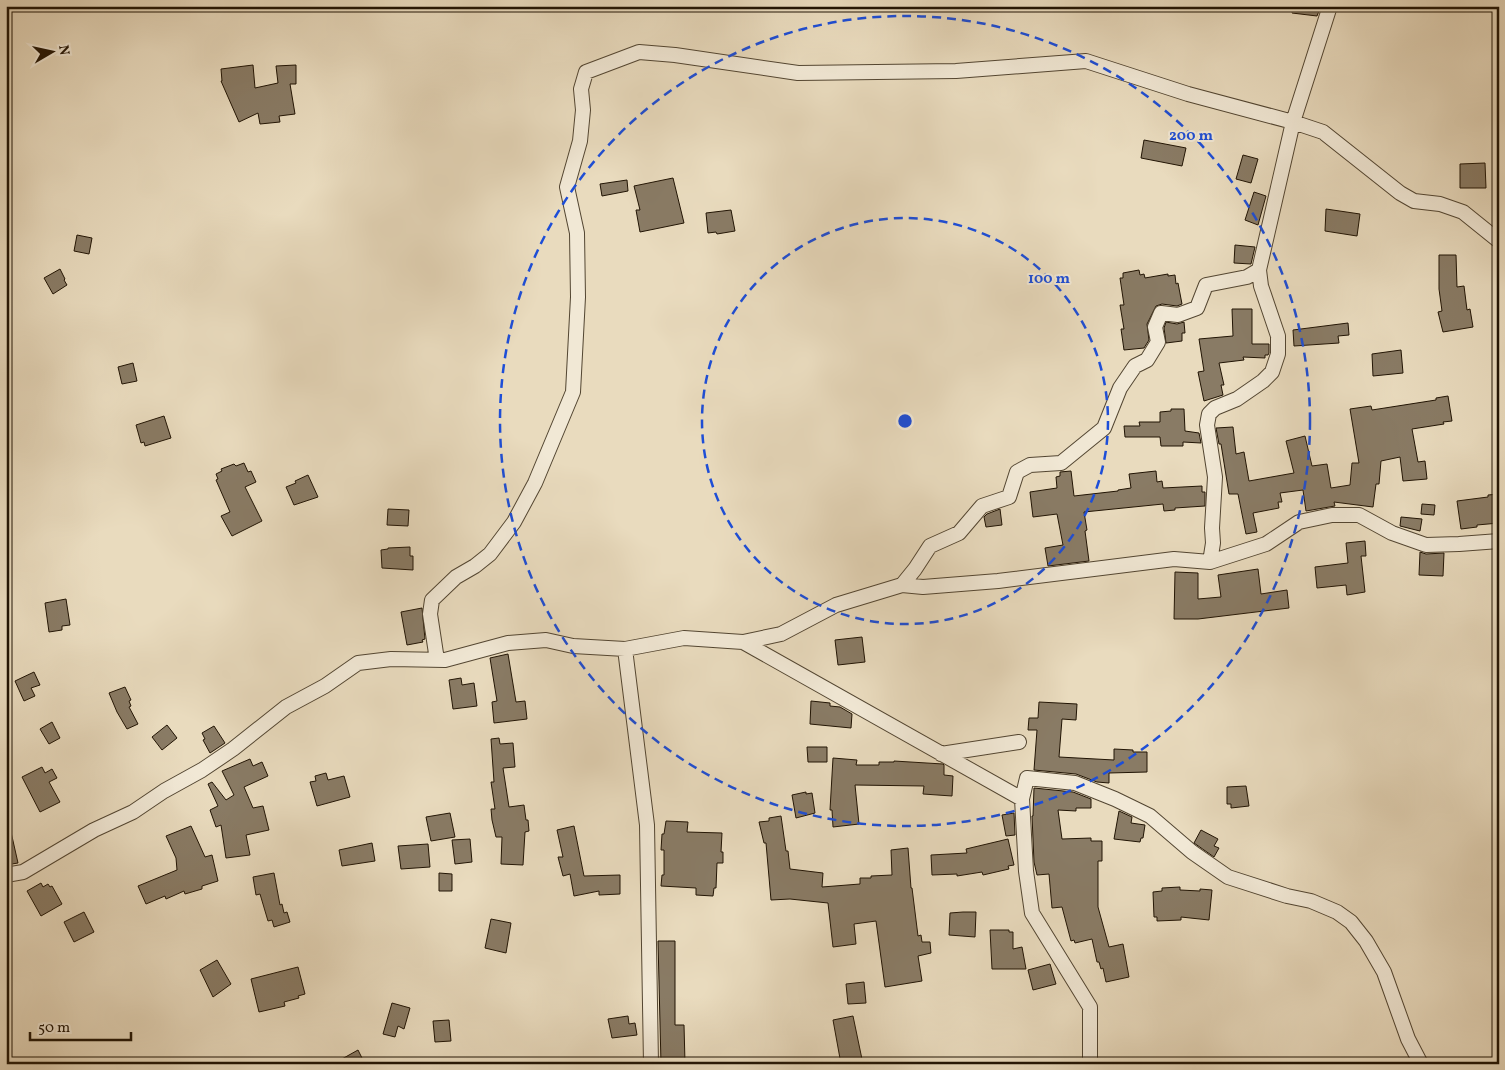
<svg xmlns="http://www.w3.org/2000/svg" width="1505" height="1070" font-family="Vollkorn,serif">
<rect width="100%" height="100%" fill="#e9dbbe"/>
<filter id="stains"><feTurbulence type="fractalNoise" baseFrequency=".004" numOctaves="4"/><feColorMatrix values="0 0 0 0 .2 0 0 0 0 .09 0 0 0 0 .02 0 0 0 .5 -.17"/></filter>
<radialGradient id="worn" r=".72"><stop offset=".6" stop-color="#630" stop-opacity="0"/><stop offset="1" stop-color="#630" stop-opacity=".3"/></radialGradient>
<!-- building -->
<path fill="#897b65" stroke="#211404" d="M1293,6h28l-4,10 -25,-3z
M253,65l2,23 23,-5 -2,-17 20,-1v19h-6l5,30 -16,2 1,6 -20,2 -2,-11 -19,9 -18,-41h1l-1,-12z
M1144,140l42,8 -4,18 -41,-8z
M1243,155l15,4 -7,24 -15,-4z
M1485,163l1,25h-26v-24z
M673,178l11,45 -44,9 -4,-22h4l-6,-24z
M627,180l1,11 -26,5 -2,-12z
M1254,192l12,4 -8,29 -13,-5z
M1326,209l34,5 -3,22 -32,-5z
M731,210l4,21 -18,3 -1,-2 -8,1 -2,-20z
M77,235l15,3 -3,16 -15,-3z
M1235,245l20,2 -4,17 -17,-1z
M1439,255h17l1,32 7,-1 3,24 3,-1 3,18 -30,5 -5,-20 4,-1 -3,-22z
M60,269l5,10 -1,1 3,5 -14,9 -9,-16z
M1139,270l1,5 4,-1 1,4 23,-4v2l7,-1 1,9 2,-1 4,21 -5,2 -15,-2 -6,2 -9,18 2,16 -5,8 -20,2 -3,-21h3l-4,-24h4l-4,-27h3v-5z
M1232,309h20v35h17v9l-1,2h-3v3l-22,-1 1,3 -25,3 5,22h-3l2,10 -19,6 -6,-29 6,-1 -5,-32 34,-3z
M1166,322l11,2 7,-2 1,11h-3v8l-16,2 -2,-15z
M1348,323l1,12 -11,1 1,7 -45,3 -1,-16z
M1401,350l2,23 -30,3 -1,-22z
M133,363l4,18 -15,3 -4,-17z
M1448,396l4,25 -9,1 1,2 -32,5 6,33 7,-1 2,18 -24,2 -3,-24 -19,4 -2,23h-3l-3,23 -39,-5 1,4 -29,5 -3,-21 -23,3 2,9h-4l1,6 -26,5 4,19 -11,2 -8,-40h-9l-8,-50h-2l-3,-16 17,-1 3,27 8,-2 5,29 45,-8 -8,-32 19,-5 7,30 15,-2 4,24 19,-3 2,-22h7l-9,-54 21,-3 1,4 64,-10v-2z
M1171,409h13l1,22 14,2 2,10 -18,-1v4h-22l-1,-9h-35l-1,-11h16l-1,-4h21v-10l11,-1z
M164,416l7,22 -26,8 -1,-4 -3,1 -5,-18z
M244,463l4,9 3,-1 5,11 -11,5 17,34 -30,15 -11,-20 9,-4 -14,-32 2,-1 -2,-5 6,-3 -1,-2 13,-5 2,2z
M1071,471l3,25 44,-5v-1l13,-2 -2,-14 27,-3 1,11 5,-1 1,7 39,-2v6h3v14l-30,2v2l-11,1 -1,-7 -79,8 3,18 -2,1 4,30 -41,5 -3,-18 18,-3 -6,-31 -24,3 -3,-25 27,-4 -1,-11 4,-1v-4z
M308,475l10,22 -24,8 -8,-18 10,-4 -1,-2z
M1499,494v29l-22,2v2l-16,2 -4,-28 31,-4v-2z
M1422,504l13,1 -1,10 -13,-1z
M388,509l21,1 -1,16 -21,-1z
M1000,509l2,16 -16,2 -2,-10 3,-3z
M1401,517l21,2 -2,12 -20,-5z
M1365,541l1,15h-5l4,36 -18,3 -1,-10 -29,3 -2,-21 33,-4 -2,-20z
M410,547v9h3v14l-31,-2 -1,-18 7,-1v-1z
M1420,552l6,2 18,-1 -1,23 -24,-1z
M1258,569l3,25 26,-4 2,18 -91,11h-24l1,-47 23,1v26l23,-2 -3,-22z
M66,599l4,26 -8,1v4l-13,2 -4,-29z
M422,608l3,31 -3,1 1,2 -16,3 -6,-33z
M862,637l3,25 -27,3 -3,-25z
M508,654l8,48 9,-1 2,18 -33,4 -2,-21 5,-1 -7,-43z
M34,672l6,13 -9,3 4,8 -11,5 -9,-20z
M461,678l1,7 12,-2 3,23 -24,3 -4,-29z
M125,687l6,13 -2,1 2,5 -2,1 9,17 -11,5 -10,-17 -8,-19z
M811,701l19,2v3l10,1 12,7 -1,14 -41,-4z
M1039,702l38,2 -1,16 -14,-1 -3,38 55,3v-11l19,1v2h14v20l-38,1v10l-12,-1 -21,-8 -42,-4 3,-40h-9l1,-12h9z
M52,722l8,16 -11,6 -9,-15z
M167,725l10,13 -15,12 -10,-13z
M214,726l11,17 -15,10 -7,-13 2,-1 -3,-6z
M499,738l1,6 13,-1 2,24 -12,1 6,39 15,-2 2,15h2l1,11 -4,1 -2,33 -22,-1 1,-27h-6l-4,-17 -1,-11h4l-4,-27h3l-3,-43z
M807,747h20v15h-19z
M833,758l24,2 -1,5h23v-3h15v-1l49,3 1,1v10l9,1 -1,20 -29,-2 1,-8 -69,-1 4,39 -26,3 -1,-17h-2z
M250,759l3,7 9,-4 6,14 -24,11 9,21 10,-2 6,24 -23,5 4,20 -24,3 -5,-33 -5,2 -6,-17 8,-4 -10,-22 4,-2 14,18 8,-5 -12,-24z
M42,767l3,6 7,-4 5,9 -8,4 11,20 -20,10 -18,-35z
M326,773l2,7 16,-4 6,21 -33,9 -7,-24 6,-1 -1,-5z
M1246,786l3,20 -18,2v-4h-4v-17z
M1034,788l39,4 18,7v9h-15v3l-18,-1 4,29 29,-1v3h11v20h-4v46l11,40 14,-3 6,33 -23,5 -3,-14 -2,1 -2,-7h-2l-5,-23 -17,4 -1,-3 -3,1 -9,-34 -10,1 -3,-34 -12,1 -3,-13 -2,-46h1z
M806,792v2l6,-1 3,20 -19,5 -4,-23z
M1119,811l13,6 -1,6 14,2 -2,13h-2l-1,4 -26,-3z
M450,813l5,24 -24,4 -5,-24z
M1014,813l1,22 -9,1 -4,-21z
M781,816l5,35h2l2,18 33,4 -1,14 38,-3v-6h11v-2l21,-1 -1,-25 17,-2 3,40h1l6,48 3,-1 1,7h8l1,11 -13,3 4,25 -37,6 -9,-66 -22,3 2,20 -23,3 -5,-44 -38,-4 -19,1 -5,-57h-2l-5,-21 10,-1v-3z
M666,821l22,1 -1,10 35,1 -1,19h2v11h-6l-1,25h-2l-1,8 -17,-1v-7l-35,-2 1,-11h2v-25h-3l1,-16h2z
M191,826l14,31 7,-2 6,26 -16,5v3l-17,5 -1,-3 -18,8 -1,-3 -19,8 -8,-18 39,-16 -1,-12 -10,-22z
M574,826l10,50 36,-1v19l-21,1v-4l-25,5 -4,-22 -7,2 -5,-19h5l-6,-27z
M1201,830l17,9 -4,7 5,2 -5,9 -20,-14z
M6,832h5l7,31 -12,2z
M470,839l2,23 -17,2 -3,-24z
M1008,839l6,26 -6,1 1,3 -26,6 -1,-3 -25,4v-2l-25,1 -1,-20 36,-2 -1,-4z
M372,843l3,18 -33,5 -3,-16z
M428,844l2,23 -29,2 -3,-23z
M274,873l6,32 2,-1 2,9 3,-1 3,10 -16,5 -2,-7 -4,1 -8,-27 -4,1 -3,-18z
M439,873l13,1v17h-13z
M41,883l2,4 5,-3 2,3 2,-1 10,18 -21,12 -14,-25z
M1180,887v3l20,1v-2l12,1 -3,30 -28,-3v3l-24,1v-4h-3l-1,-25 9,-1v-3z
M84,912l10,20 -20,10 -10,-20z
M963,912h13l-1,25 -26,-2 1,-22z
M491,919l20,4 -5,30 -21,-5z
M990,930h19v2h4v17l9,-2 4,22h-34z
M658,941h17v84h9l1,38 -24,1z
M217,960l14,24 -18,13 -13,-27z
M1050,964l6,20 -23,6 -5,-20z
M298,967l7,27 -7,2 1,2 -15,4 1,4 -26,6 -8,-33z
M864,982l2,21 -18,1 -2,-20z
M392,1003l18,5 -6,21 -6,-3 -3,11 -12,-3z
M628,1016l1,8 6,-1 2,12 -25,3 -4,-19z
M853,1016l10,48h-22l-8,-44z
M449,1020l2,21 -16,1 -2,-21z
M358,1050l7,14h-32z"/>
<g fill="none" stroke-linecap="round" stroke-linejoin="round">
<defs>
<path id="street" d="M1210,562l3,-19 -1,-15 3,-51 -8,-52 2,-11 6,-6 22,-9 26,-18 9,-9 6,-18v-18l-17,-50 -2,-16
M902,585l21,2 75,-6 176,-22 36,3 56,-18 33,-22 33,-7h27l33,18 34,12 33,-1 40,-3
M743,642l279,157 4,72 6,42 58,94v57
M625,649l22,176 4,239
M437,660l-7,-46 2,-14 24,-23 19,-11 15,-12 24,-32 21,-39 38,-91 5,-95 -1,-64 -10,-46 13,-46 3,-31 -2,-21 5,-17 53,-20 36,3 123,18 158,-2 130,-10 102,33 105,28 30,10 77,61 14,8 26,3 23,8 36,29
M941,754l78,-12
M1022,799l5,-21 48,5 40,16 35,17 42,36 36,25 59,19 24,5 26,11 14,10 15,19 18,31 24,67 13,25
M6,875l17,-3 71,-42 39,-18 31,-21 38,-21 31,-21 53,-42 39,-21 33,-23 33,-4 54,1 63,-17 38,-3 27,6 52,3 59,-11 59,4 38,-8 55,-29 66,-20 13,-16 15,-23 29,-13 23,-27 27,-9 8,-25 13,-7 31,-2 43,-35 16,-40 15,-22 12,-6 11,-18 -3,-15 6,-14 17,2 19,-7 9,-23 41,-8 12,-7 34,-148 37,-116"/>
</defs>
<!-- street casing -->
<use href="#street" stroke="#534632" stroke-width="16"/>
<!-- street -->
<use href="#street" stroke="#f1e8d5" stroke-width="14"/>
</g>
<!-- distance rings -->
<g fill="none" stroke="#1d4ed8" stroke-width="2.5" stroke-dasharray="9 6">
<circle cx="905" cy="421" r="203"/>
<circle cx="905" cy="421" r="405"/>
</g>
<circle cx="905" cy="421" r="8" fill="#1d4ed8" stroke="#f1e8d5" stroke-width="2.5"/>
<g font-size="15" text-anchor="middle" font-weight="bold" fill="#1d4ed8" stroke="#f1e8d5" stroke-width="4" stroke-linejoin="round" paint-order="stroke">
<text x="1191" y="140">200 m</text>
<text x="1049" y="283">100 m</text>
</g>
<!-- margin -->
<rect width="1505" height="1070" fill="none" stroke="#e9dbbe" stroke-width="25"/>
<rect x="8" y="8" width="1490" height="1055" fill="none" stroke="#211404" stroke-width="2.5"/>
<rect x="12" y="12" width="1480" height="1045" fill="none" stroke="#211404"/>
<!-- north arrow -->
<g transform="translate(52 52) rotate(81)" stroke="#f1e8d5" stroke-width="4" paint-order="stroke">
<path d="M0-4L9 19L0 12L-9 19Z" fill="#211404"/>
<text y="-8" font-size="14" font-weight="bold" text-anchor="middle" fill="#211404">N</text>
</g>
<!-- scale -->
<path d="M30 1032v8h101v-8" fill="none" stroke="#211404" stroke-width="2.5"/>
<text x="38" y="1032" font-size="15" fill="#211404" stroke="#f1e8d5" stroke-width="4" paint-order="stroke">50 m</text>
<rect width="100%" height="100%" filter="url(#stains)"/>
<rect width="100%" height="100%" fill="url(#worn)"/>
</svg>
